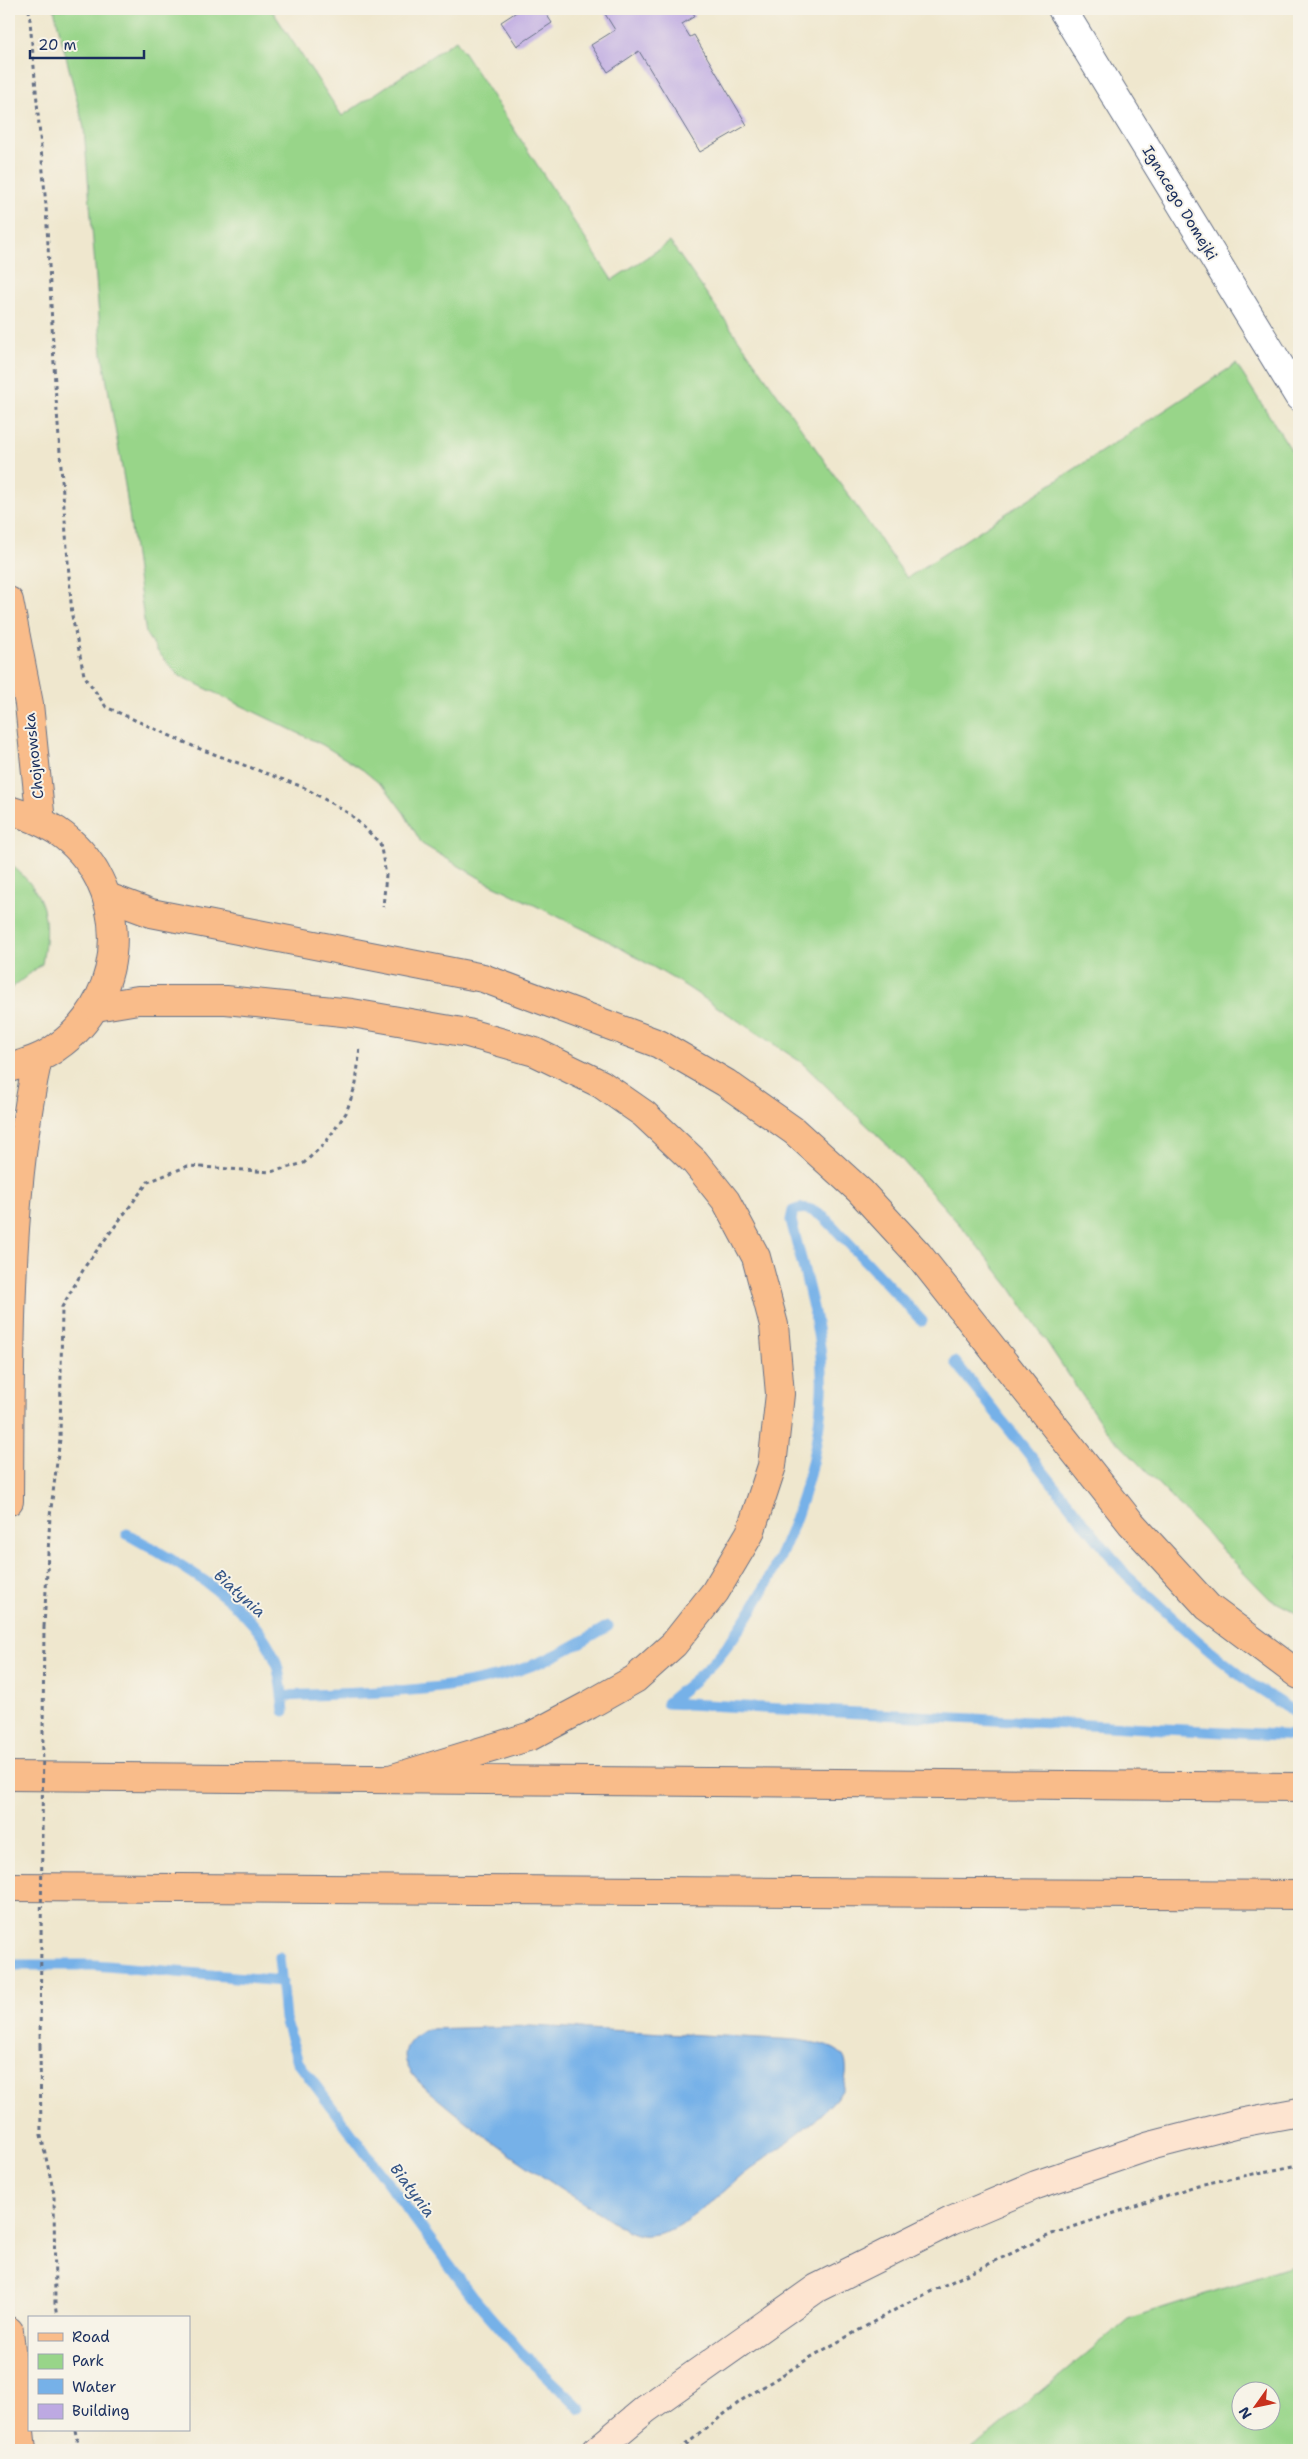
<svg xmlns="http://www.w3.org/2000/svg" width="1308" height="2459" font-family="'Shantell Sans',sans-serif">
<rect width="100%" height="100%" fill="#f7f3e8"/>
<filter id="ink" filterUnits="userSpaceOnUse"><feTurbulence type="fractalNoise" baseFrequency=".02" numOctaves="2"/><feDisplacementMap in="SourceGraphic" scale="10" xChannelSelector="R" yChannelSelector="G"/><feConvolveMatrix kernelMatrix="1 2 1 2 8 2 1 2 1" color-interpolation-filters="sRGB"/></filter>
<filter id="wash" filterUnits="userSpaceOnUse"><feTurbulence type="fractalNoise" baseFrequency=".0096" numOctaves="4" result="noise"/><feDisplacementMap in="SourceGraphic" scale="20" xChannelSelector="R" yChannelSelector="G"/><feGaussianBlur stdDeviation="1.12" result="paint"/><feColorMatrix in="noise" values="0 0 0 0 0 0 0 0 0 0 0 0 0 0 0 0 0 1.4 0 .05"/><feComposite in="paint" operator="in"/></filter>
<g filter="url(#wash)">
<rect width="100%" height="100%" fill="#efe7ce"/>
<!-- green -->
<path fill="#98d589" stroke="#5a8274" fill-rule="evenodd" d="M54,9h217l71,107 114,-76 156,240 58,-38 237,336 329,-214 63,98v1152l-29,-15 -166,-171 -94,-141 -43,-54 -72,-81 -94,-90 -117,-77 -72,-42 -129,-63 -61,-36 -18,-31 -18,-24 -23,-19 -40,-25 -145,-70 -20,-23 -12,-18 -21,-149 -23,-131 -18,-226z
M9,863c38,31 41,54 33,101l-33,26z
M1299,2264v186h-328l157,-131zM1240,2392h30v30h-30z"/>
<!-- water -->
<path fill="#76b1e8" stroke="#4870a3" d="M530,2026l268,14c13,3 36,4 45,16 6,8 3,28 -2,36 -20,28 -70,61 -98,83 -19,16 -56,50 -79,57 -6,2 -17,4 -23,3 -15,-2 -30,-15 -43,-23 -57,-35 -114,-74 -166,-118 -25,-21 -43,-45 -5,-65z"/>
<g fill="none" stroke-linecap="round" stroke-linejoin="round">
<!-- stream -->
<path stroke="#76b1e8" stroke-width="11" d="M955,1362l171,213 73,67 52,42 48,31
M127,1534c50,28 129,71 149,128 5,15 6,34 8,49
M282,1696c84,-4 185,-1 263,-36 22,-9 43,-22 63,-34
M667,1703c17,-15 37,-29 51,-46 59,-71 99,-173 104,-265 3,-55 -18,-119 -31,-172l2,-9c13,-6 21,0 32,7l97,103
M667,1703l632,33
M279,1957l6,62 13,43 174,234 49,56 60,57
M9,1965h85l188,16"/>
</g>
<g id="blocks">
<!-- building -->
<path fill="#bda9e2" d="M521,9h22l9,14 -35,23 -16,-24z
M602,9h89l4,7 -13,8 8,13 4,-2 53,90 -47,27 -61,-101 -31,21 -17,-27 24,-15z"/>
</g>
</g>
<g filter="url(#ink)">
<use href="#blocks" fill-opacity="0" stroke="#656f85" stroke-width="1"/>
<g fill="none" stroke-linecap="round" stroke-linejoin="round">
<defs>
<path id="street" d="M1062,9l237,388"/>
<path id="secondary" d="M597,2450l49,-41 171,-121 134,-67 85,-36 114,-39 89,-23 60,-11"/>
<path id="primary" d="M9,601l20,103 12,118
M9,810c17,5 33,11 48,21 75,51 74,165 0,216 -14,11 -31,16 -48,21
M9,1501c1,-144 -2,-302 29,-443
M9,2331l13,119"/>
<path id="highway" d="M108,897l43,16 332,65 176,66 67,39 68,48 66,60 58,63 213,269 77,84 91,68
M96,1007l42,-7h88l126,13 116,20 67,19 66,32 43,30 51,48 31,39 30,56 18,68 6,69 -8,72 -22,67 -35,59 -41,52 -39,35 -46,26 -58,31 -141,43
M9,1776l1290,11
M9,1887l1290,8"/>
</defs>
<!-- street casing -->
<use href="#street" stroke="#656f85" stroke-width="30"/>
<!-- secondary casing -->
<use href="#secondary" stroke="#656f85" stroke-width="30"/>
<!-- primary casing -->
<use href="#primary" stroke="#656f85" stroke-width="30"/>
<!-- highway casing -->
<use href="#highway" stroke="#656f85" stroke-width="30"/>
<!-- path -->
<path stroke="#656f85" stroke-width="3" stroke-dasharray="4 4" stroke-linecap="butt" d="M29,9l17,197 9,178 17,232 12,59 22,32 89,40 108,40 47,27 30,29 6,32 -3,32
M44,1627l6,-111 10,-77 2,-132 24,-42 62,-83 40,-16 83,6 33,-9 22,-21 20,-29 10,-29 4,-37
M40,2046l1,89 13,59 1,110 2,14
M75,2430l4,20
M679,2450l63,-50 69,-43 98,-55 143,-68 146,-49 101,-20"/>
<!-- street -->
<use href="#street" stroke="#fff" stroke-width="28"/>
<!-- secondary -->
<use href="#secondary" stroke="#fde4d0" stroke-width="28"/>
<!-- primary -->
<use href="#primary" stroke="#f9bc8a" stroke-width="28"/>
<!-- highway -->
<use href="#highway" stroke="#f9bc8a" stroke-width="28"/>
<!-- path-bridge -->
<path stroke="#656f85" stroke-width="3" stroke-dasharray="4 4" stroke-linecap="butt" d="M40,2046l4,-419"/>
</g>
</g>
<g text-anchor="middle" stroke-width="4" stroke-linejoin="round" paint-order="stroke">
<!-- street labels -->
<g font-size="15" fill="#1b2f5e" stroke="#f7f3e8">
<text transform="translate(1180 203) rotate(59)" y="5">Ignacego Domejki</text>
<text transform="translate(34 756) rotate(-96)" y="5">Chojnowska</text>
</g>
<!-- water labels -->
<g font-size="16" font-style="italic" fill="#365687" stroke="#f7f3e8">
<text transform="translate(240 1593) rotate(42)" y="6">Białynia</text>
<text transform="translate(413 2190) rotate(53)" y="6">Białynia</text>
</g>
</g>
<!-- margin -->
<rect width="1308" height="2459" fill="none" stroke="#f7f3e8" stroke-width="30"/>
<!-- legend -->
<rect x="28" y="2316" width="162" height="115" fill="#f7f3e8" stroke="#9fa5b1"/>
<rect x="38" y="2333" width="25" height="8" fill="#f9bc8a" stroke="#9fa5b1"/>
<text x="72" y="2342" font-size="15" fill="#1b2f5e">Road</text>
<rect x="38" y="2354" width="25" height="15" fill="#98d589" stroke="#9fa5b1"/>
<text x="72" y="2366" font-size="15" fill="#1b2f5e">Park</text>
<rect x="38" y="2379" width="25" height="15" fill="#76b1e8" stroke="#9fa5b1"/>
<text x="72" y="2392" font-size="15" fill="#1b2f5e">Water</text>
<rect x="38" y="2404" width="25" height="15" fill="#bda9e2" stroke="#9fa5b1"/>
<text x="72" y="2416" font-size="15" fill="#1b2f5e">Building</text>
<!-- north arrow -->
<g transform="translate(1256 2406) rotate(237)"><circle r="24" fill="#f7f3e8" stroke="#9fa5b1"/>
<path d="M0-4L9 19L0 12L-9 19Z" fill="#c8321e"/>
<text y="-8" font-size="14" font-weight="bold" text-anchor="middle" fill="#1b2f5e">N</text>
</g>
<!-- scale -->
<path d="M30 50v8h114v-8" fill="none" stroke="#1b2f5e" stroke-width="2.5"/>
<text x="38" y="50" font-size="15" fill="#1b2f5e" stroke="#f7f3e8" stroke-width="4" paint-order="stroke">20 m</text>
</svg>
